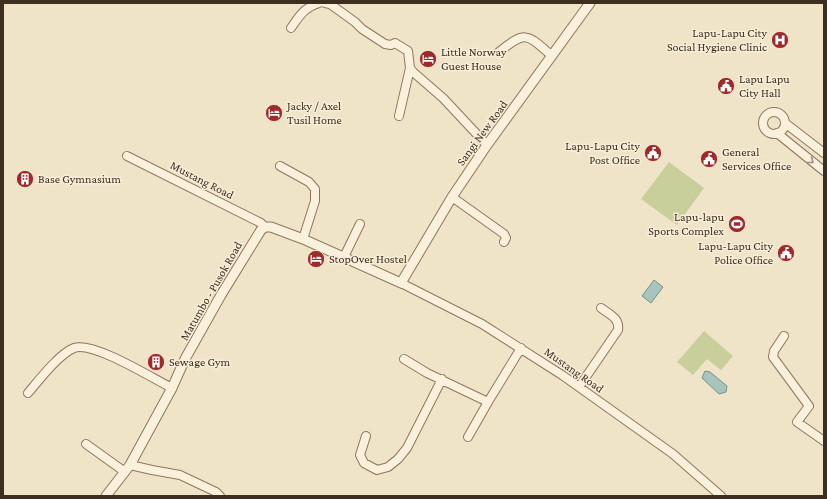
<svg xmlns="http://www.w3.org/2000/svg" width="827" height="499" font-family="'Crimson Pro',serif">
<rect width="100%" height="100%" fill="#f0e4c8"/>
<!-- green -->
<path fill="#c9cf9b" d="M669,162l35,26 -27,37 -36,-26z
M704,331l29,25 -12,14 -14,-11 -14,16 -16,-13z"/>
<!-- water -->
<path fill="#a9c4bc" stroke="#6f938a" d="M654,280l9,7 -12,16 -9,-7z
M705,371l5,1 17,14 -1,6 -7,2 -17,-16z"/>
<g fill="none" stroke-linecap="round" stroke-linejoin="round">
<defs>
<path id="minor" d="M325,3l5,1 25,18 7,7 23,15 6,1 4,-2 13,8 2,17 3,4 30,26 44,47
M291,28c9,-13 13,-20 28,-25
M499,52c27,-22 28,-18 53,4
M763 123a11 11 0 1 1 22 0a11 11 0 1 1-22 0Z
M399,116l11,-48
M785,123l39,30
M777,133l47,38
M127,156l134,67 4,4
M280,166l29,16 6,7v12l-12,38
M452,197l52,37 2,4 -2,4
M344,257l16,-33
M401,283l81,41 80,51 111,79 48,42
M784,336l-10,15 -1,6 36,49 -12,16 27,19
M404,359l23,14 61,29
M579,387l39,-57c2,-12 -9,-16 -17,-22
M28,393c11,-13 31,-39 46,-45 19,-7 78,30 98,40
M366,436l-6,19 4,8 13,7 11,-3 10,-8 9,-11 35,-69
M468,437l20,-35 33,-54
M86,444l39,28
M130,465l22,5 28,5 36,17 4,4"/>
<path id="tertiary" d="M106,496l24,-31 42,-77 13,-29 36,-64 40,-65 4,-3h6l32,12 98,44 51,-86 35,-52 103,-142"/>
</defs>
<!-- minor casing -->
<use href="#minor" stroke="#8d765c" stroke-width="10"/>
<!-- tertiary casing -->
<use href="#tertiary" stroke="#8d765c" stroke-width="11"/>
<!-- minor -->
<use href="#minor" stroke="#faf1dc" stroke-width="8"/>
<!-- tertiary -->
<use href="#tertiary" stroke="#faf1dc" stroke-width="9"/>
</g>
<!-- one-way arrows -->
<defs><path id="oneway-chevron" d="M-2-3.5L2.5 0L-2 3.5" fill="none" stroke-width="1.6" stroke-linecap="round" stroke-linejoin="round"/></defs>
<use stroke="#9c907e" href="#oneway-chevron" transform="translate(811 161) rotate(38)"/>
<!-- icons -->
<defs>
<symbol id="hospital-disc" viewBox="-11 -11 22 22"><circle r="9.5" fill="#9e2a2b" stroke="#f7eed8"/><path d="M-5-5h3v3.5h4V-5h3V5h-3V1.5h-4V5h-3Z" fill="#fff"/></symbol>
<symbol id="hotel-disc" viewBox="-11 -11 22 22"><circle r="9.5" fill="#9e2a2b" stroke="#f7eed8"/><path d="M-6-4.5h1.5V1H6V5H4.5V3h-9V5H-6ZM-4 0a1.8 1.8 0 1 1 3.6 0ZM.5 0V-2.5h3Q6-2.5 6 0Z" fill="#fff"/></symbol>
<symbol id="civic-disc" viewBox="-11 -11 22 22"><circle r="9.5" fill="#9e2a2b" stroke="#f7eed8"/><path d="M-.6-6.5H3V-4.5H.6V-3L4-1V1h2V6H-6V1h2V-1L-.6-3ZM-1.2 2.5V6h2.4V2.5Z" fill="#fff"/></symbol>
<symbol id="building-disc" viewBox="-11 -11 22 22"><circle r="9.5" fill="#9e2a2b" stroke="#f7eed8"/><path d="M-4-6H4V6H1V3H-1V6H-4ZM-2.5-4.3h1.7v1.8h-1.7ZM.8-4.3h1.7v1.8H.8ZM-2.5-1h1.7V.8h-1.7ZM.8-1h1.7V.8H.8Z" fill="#fff"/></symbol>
<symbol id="stadium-disc" viewBox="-11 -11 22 22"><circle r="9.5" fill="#9e2a2b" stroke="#f7eed8"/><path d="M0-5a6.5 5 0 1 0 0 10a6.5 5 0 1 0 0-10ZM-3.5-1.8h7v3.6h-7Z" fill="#fff"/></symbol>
</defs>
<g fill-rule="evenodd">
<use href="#hospital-disc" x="770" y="30" width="20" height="20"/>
<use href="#hotel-disc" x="418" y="49" width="20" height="20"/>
<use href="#civic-disc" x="716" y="76" width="20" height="20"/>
<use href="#hotel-disc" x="264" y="103" width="20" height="20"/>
<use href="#civic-disc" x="643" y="143" width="20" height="20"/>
<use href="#civic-disc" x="699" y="149" width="20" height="20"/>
<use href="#building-disc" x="15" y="169" width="20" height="20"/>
<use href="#stadium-disc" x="727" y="214" width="20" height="20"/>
<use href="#civic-disc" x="776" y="243" width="20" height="20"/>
<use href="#hotel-disc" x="306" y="249" width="20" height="20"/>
<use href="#building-disc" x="146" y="352" width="20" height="20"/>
</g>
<g text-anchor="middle" stroke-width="3" stroke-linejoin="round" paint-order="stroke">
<!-- poi labels -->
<g font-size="12" fill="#3d2e20" stroke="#f7eed8" text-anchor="start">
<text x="767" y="37" text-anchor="end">Lapu-Lapu City<tspan x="767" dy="14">Social Hygiene Clinic</tspan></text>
<text x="441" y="56">Little Norway<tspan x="441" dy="14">Guest House</tspan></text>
<text x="739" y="83">Lapu Lapu<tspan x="739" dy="14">City Hall</tspan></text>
<text x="287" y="110">Jacky / Axel<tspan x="287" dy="14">Tusil Home</tspan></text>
<text x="640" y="150" text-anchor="end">Lapu-Lapu City<tspan x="640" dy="14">Post Office</tspan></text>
<text x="722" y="156">General<tspan x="722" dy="14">Services Office</tspan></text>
<text x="38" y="183">Base Gymnasium</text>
<text x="724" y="221" text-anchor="end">Lapu-lapu<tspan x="724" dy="14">Sports Complex</tspan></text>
<text x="773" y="250" text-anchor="end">Lapu-Lapu City<tspan x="773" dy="14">Police Office</tspan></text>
<text x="329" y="263">StopOver Hostel</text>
<text x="169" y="366">Sewage Gym</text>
</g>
<!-- street labels -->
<g font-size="12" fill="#3d2e20" stroke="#f7eed8">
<text transform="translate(482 133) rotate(-54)" y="4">Sangi New Road</text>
<text transform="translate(202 180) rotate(27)" y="4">Mustang Road</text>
<text transform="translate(211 291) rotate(-60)" y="4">Matumbo - Pusok Road</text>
<text transform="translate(574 370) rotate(35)" y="4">Mustang Road</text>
</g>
</g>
<!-- border -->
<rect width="827" height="499" fill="none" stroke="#3d2e20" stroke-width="8"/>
</svg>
